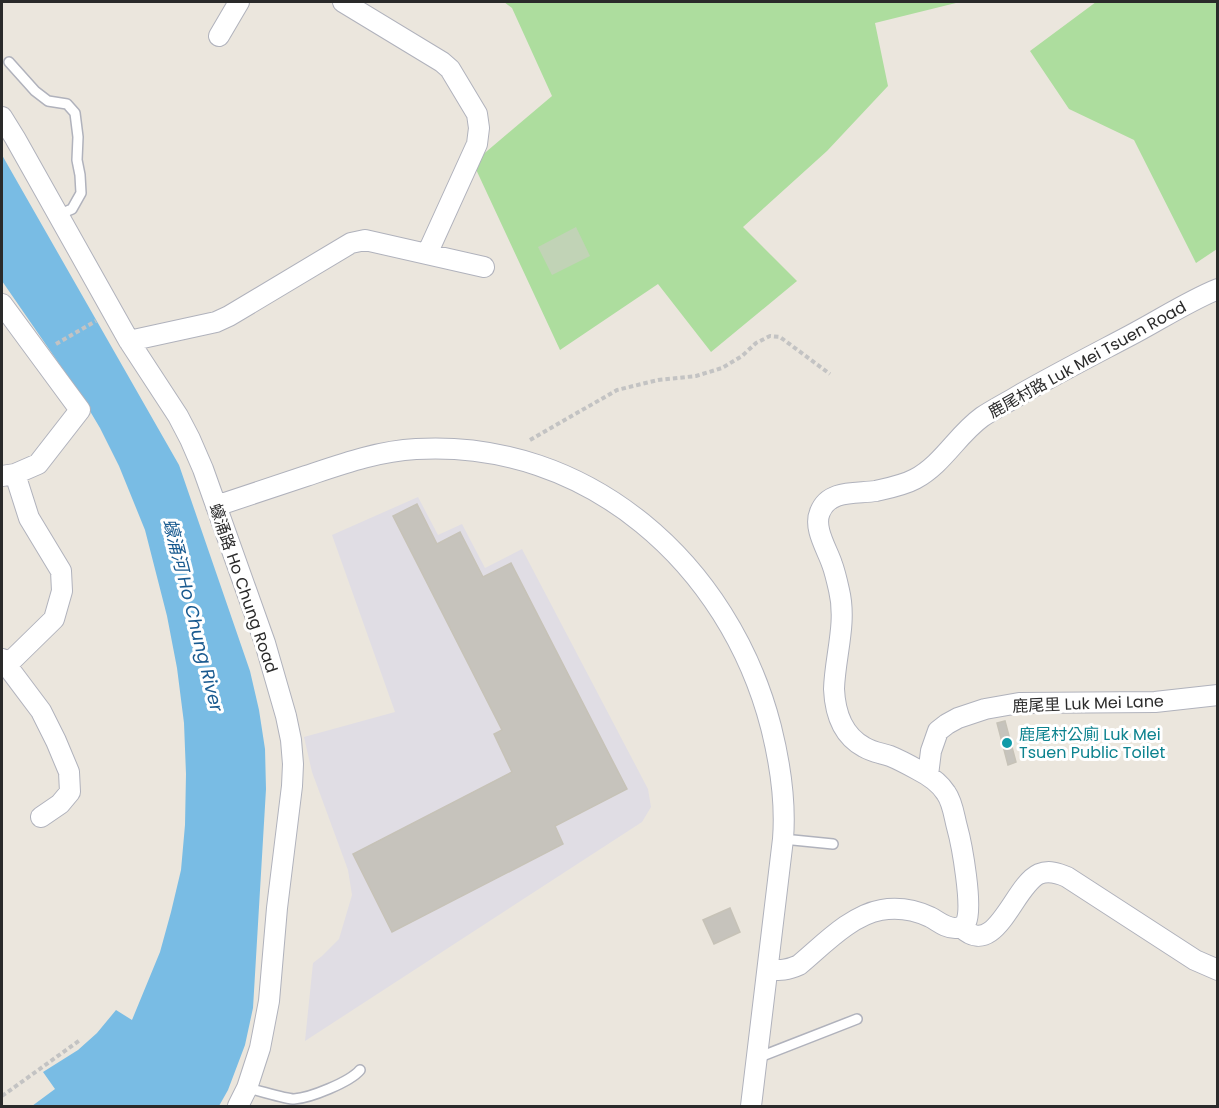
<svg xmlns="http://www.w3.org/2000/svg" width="1219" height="1108" font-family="Poppins,'Noto Sans TC',sans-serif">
<rect width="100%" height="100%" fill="#ebe6dd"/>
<!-- industrial -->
<path fill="#e0dde4" d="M418,497l20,38 24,-11 23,44 37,-19 126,240 3,18 -9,15 -337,219 8,-78 9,-7 17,-17 13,-44 -4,-25 -36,-98 -8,-35 91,-25 -63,-177z"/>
<!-- green -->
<path fill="#addd9e" d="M504,2h456l-85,21 13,63 -61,65 -84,76 54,54 -86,71 -53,-68 -98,66 -87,-187 79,-67 -40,-88z
M1096,2h121v247l-21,14 -62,-123 -65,-31 -39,-58z"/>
<!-- cemetery -->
<path fill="#c1d3b6" d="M576,227l14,29 -38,19 -14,-28z"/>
<!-- water -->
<path fill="#79bce4" d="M2,155l177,310 71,206 9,39 6,39 1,40 -13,219 -8,37 -17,45 -9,16h-187l23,-17 -12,-17 35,-22 19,-17 19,-23 16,10 28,-68 11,-40 10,-42 4,-45 1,-51 -2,-51 -7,-55 -10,-52 -22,-86 -26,-64 -19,-38 -22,-37 -76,-110z"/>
<!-- building -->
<path fill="#c6c3bc" stroke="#c6c2b7" stroke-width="1.5" d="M417,504l20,40 23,-12 23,45 28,-14 116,226 -72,37 8,18 -171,88 -39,-78 159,-82 -18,-38 8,-4 -109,-214z
M1005,721l11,41 -8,3 -11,-42z
M730,908l10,24 -26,12 -11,-24z"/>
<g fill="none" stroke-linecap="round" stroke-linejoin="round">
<defs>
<path id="lane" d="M9,62l26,29 13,10 19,3 8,9 3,24 -1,23 3,15 1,18 -9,16 -14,6
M783,839l50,5
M757,1058l100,-39
M247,1088c11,2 38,11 47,11 16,-1 56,-17 66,-29"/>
<path id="street" d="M343,2l99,60 8,7 27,45 2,14 -2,16 -50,110
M219,36l20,-34
M2,117l13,21 114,203 49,75 12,23 13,30 62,174 21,73 5,24 2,24 -1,22 -15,122 -8,93 -9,47 -13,40 -9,18
M2,304l78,106 -42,54 -23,10 -13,2
M129,341l87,-19 13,-6 122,-73 14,-3 119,27
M216,506c30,-10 60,-20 90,-30 36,-12 72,-25 110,-27 172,-10 313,115 355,278 9,36 15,74 12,112l-32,267
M2,659l39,52 15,30 13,31 1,20 -10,12 -19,13
M7,665l47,-46 8,-28 -1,-20 -32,-53 -14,-44
M928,775l3,-24 7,-20 9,-7 11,-6 27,-9 34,-6 136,-1 63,-7
M961,927c35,34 52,-41 78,-53 10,-4 19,-1 28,3l128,83 23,10
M768,969c12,2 20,1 31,-4 23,-19 52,-50 82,-55 17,-3 34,0 49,7 8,4 15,11 25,11 4,0 9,-2 11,-6 7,-15 -4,-77 -9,-95 -3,-11 -4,-24 -11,-34 -7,-11 -16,-17 -28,-23 -9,-5 -18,-10 -28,-14 -9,-3 -18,-4 -26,-9 -22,-12 -29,-35 -30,-58 1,-33 13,-66 5,-99 -2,-9 -4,-18 -7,-26 -5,-15 -19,-36 -12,-52 9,-23 37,-18 56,-21 13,-3 28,-6 39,-12 28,-15 42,-44 67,-62 12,-8 26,-15 39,-23 35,-20 72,-39 108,-58 29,-15 59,-35 89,-47"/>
</defs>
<!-- lane casing -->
<use href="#lane" stroke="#b0b2bc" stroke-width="12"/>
<!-- street casing -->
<use href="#street" stroke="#b0b2bc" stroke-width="22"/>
<!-- path -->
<path stroke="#c3c3c3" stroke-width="4" stroke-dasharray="4.5 3" stroke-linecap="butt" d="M56,344l40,-23
M530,440l87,-50 41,-10 38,-4 26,-8 20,-12 14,-13 14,-7 10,1 50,37
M2,1096l78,-56"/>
<!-- lane -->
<use href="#lane" stroke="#fff" stroke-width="9"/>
<!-- street -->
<use href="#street" stroke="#fff" stroke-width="20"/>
</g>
<!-- markers -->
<circle fill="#0f9aa8" stroke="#fff" stroke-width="2" cx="1007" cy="743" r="6"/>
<g text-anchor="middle" stroke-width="6" stroke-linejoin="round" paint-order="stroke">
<!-- street labels -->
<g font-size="16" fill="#2a2a2a" stroke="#fff">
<text transform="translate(1087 359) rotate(-29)" y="6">鹿尾村路 Luk Mei Tsuen Road</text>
<text transform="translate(244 588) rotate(71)" y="6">蠔涌路 Ho Chung Road</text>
<text transform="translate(1088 703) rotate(-2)" y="6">鹿尾里 Luk Mei Lane</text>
</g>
<!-- culture labels -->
<g font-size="16" fill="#0d838f" stroke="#fff" text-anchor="start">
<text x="1019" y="740">鹿尾村公廁 Luk Mei<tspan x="1019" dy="18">Tsuen Public Toilet</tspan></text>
</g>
<!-- water labels -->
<g font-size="18" font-style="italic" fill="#195a8f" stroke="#fff">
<text transform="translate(193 615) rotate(76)" y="6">蠔涌河 Ho Chung River</text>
</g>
</g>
<!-- border -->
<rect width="1219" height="1108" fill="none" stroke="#2a2a2a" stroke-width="6"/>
</svg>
